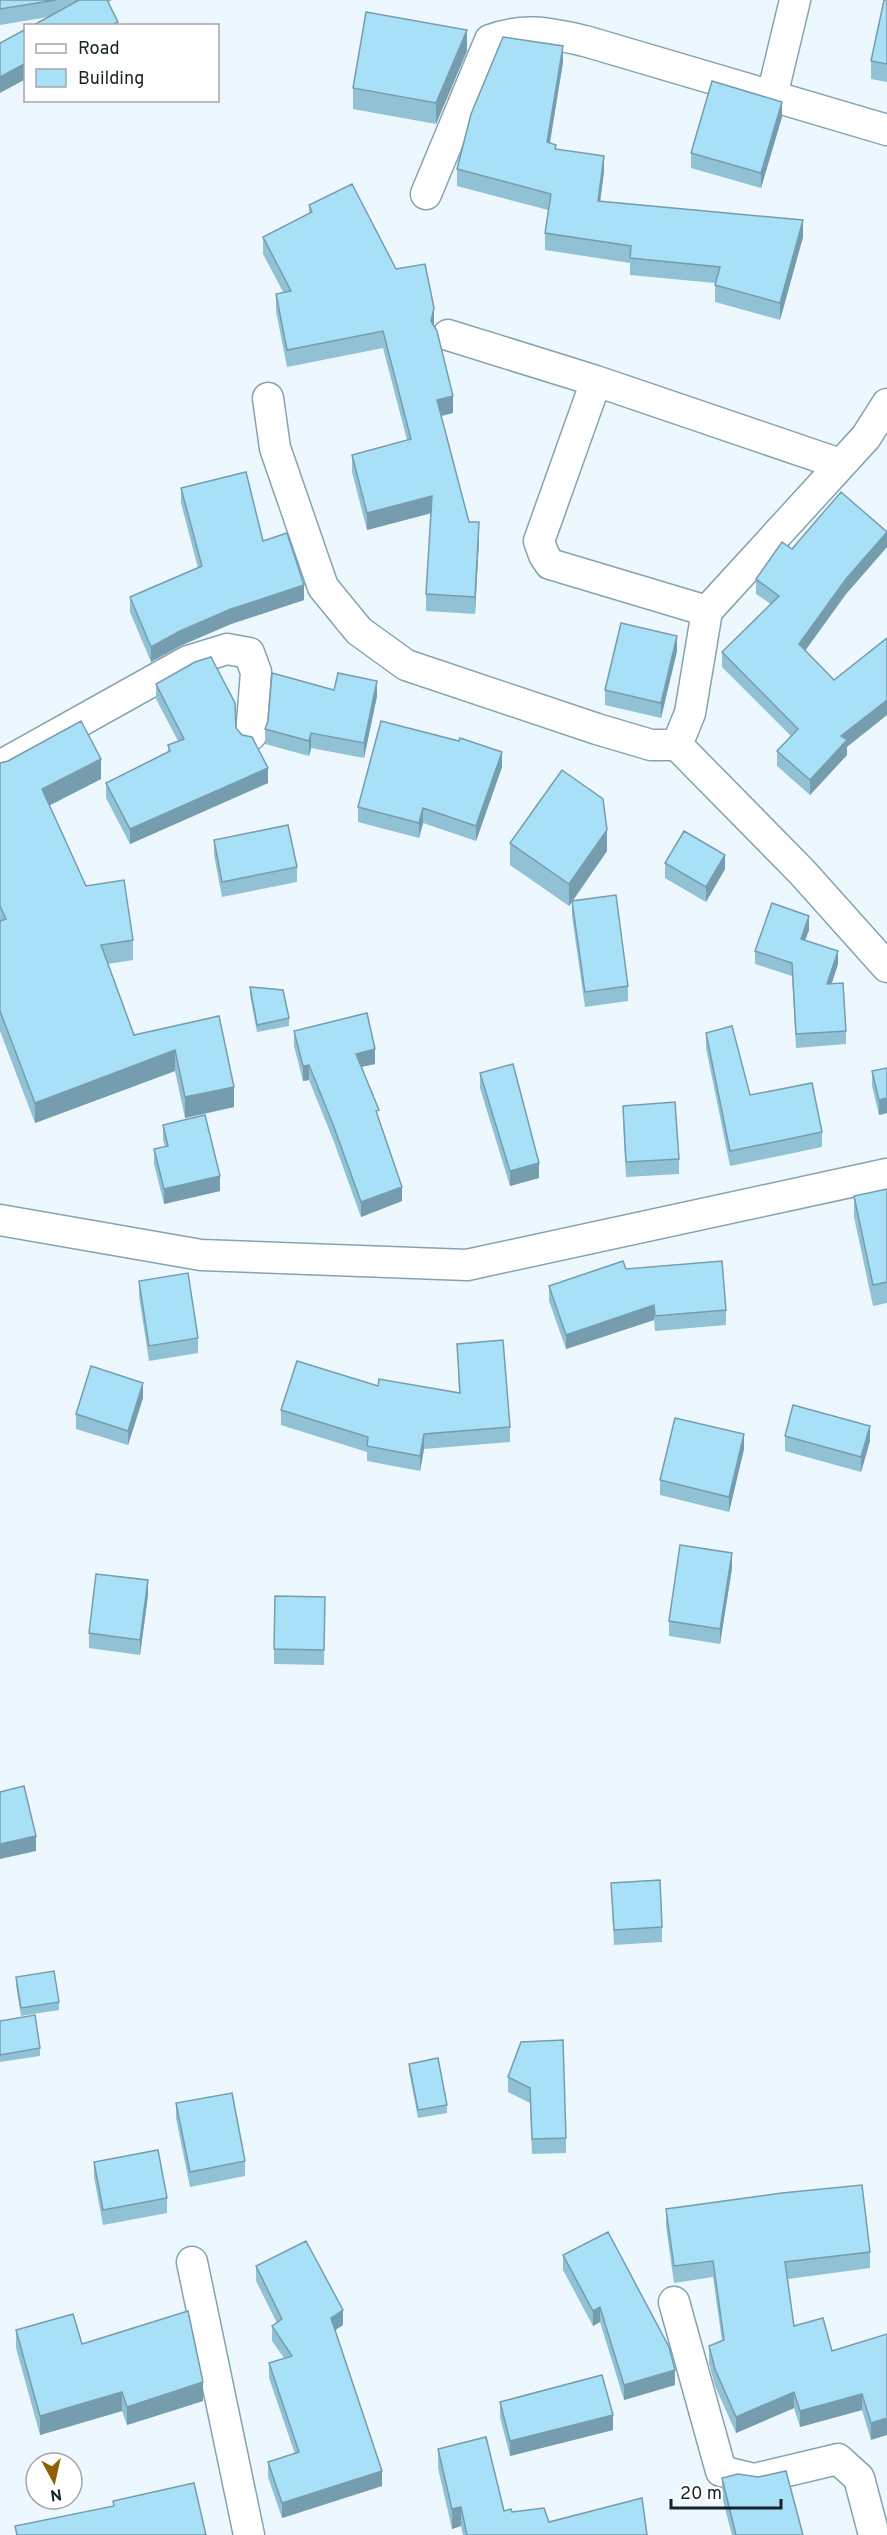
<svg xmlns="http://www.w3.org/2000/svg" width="887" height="2535" font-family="Overpass,sans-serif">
<rect width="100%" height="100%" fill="#ecf8fe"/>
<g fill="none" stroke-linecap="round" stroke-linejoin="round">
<defs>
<path id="street" d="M772,96l23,-96
M426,194l64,-154c35,-13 59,-7 95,1l302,89
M448,335l148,46 244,83
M596,381l-57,160 5,14 6,9 157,47
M268,398l7,50 48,139 36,44 47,34 191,64 54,16h26
M887,404l-21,33 -159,174 -17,102 -13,32 125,127 85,95
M0,766l188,-105 39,-12 22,4 7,19 -5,63
M0,1220l201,35 266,10 420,-91
M192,2262l57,273
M674,2302l47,169 33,8 84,-20 21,19 15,57"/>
</defs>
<!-- street casing -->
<use href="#street" stroke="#85a3b0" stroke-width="33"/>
<!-- street -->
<use href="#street" stroke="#fff" stroke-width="30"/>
</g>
<!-- wall -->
<path fill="#90c1d5" d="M0,0h112l-4,3 10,23 -70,-9 -48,8z
M887,0v82l-16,-3v-18z
M467,51l-31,73 -83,-15v-21z
M563,62l-13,81 6,6 48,23 -4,29 203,36 -23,83 -65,-18v-19l-85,-8v-12l-85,-13v-17l3,-23 -91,-24v-17z
M782,117l-21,71 -70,-20v-15z
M309,205l87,64 38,56 19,88 -12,3 28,106 10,17 -4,75 -49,-3v-17l5,-81 -64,17 -15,-58v-17l55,-15 -24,-92 -96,19 -11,-56v-17l7,-2 -20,-38v-17l46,-23z
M181,488l82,53 41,59 -73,24 -51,22 -29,16 -21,-50v-15l68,-29 -17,-65z
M887,547l-41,47 -41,57 42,96v8l-37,40 -33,-29v-15l14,-15 -69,-69v-15l49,-48 -15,-10v-15l36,-30z
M677,651l-16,67 -56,-13v-15z
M156,684l80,44 32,55 -138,61 -24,-46v-15l62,-31v-7l10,-4 -22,-42z
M334,690l43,6 -13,62 -53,-10 -2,8 -44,-12v-15z
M0,763l101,16 -52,27 37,80 47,54v20l-25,4 26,71 85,-19 15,91 -49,11 -10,-47 -140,52 -35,-92z
M502,767l-26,74 -53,-18 -4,15 -61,-16v-15z
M214,840l83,27v15l-75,15 -8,-42z
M510,843l97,8 -38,55 -59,-41z
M665,863l60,6 -19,33 -41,-24z
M572,901l56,85v15l-43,6 -13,-91z
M809,930l-4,10 33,24 -6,19 14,48v13l-50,4 -4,-72 -37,-12v-13z
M250,987l39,31v8l-32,6 -7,-37z
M294,1031l81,33 -14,3 18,52 23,82 -41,16 -27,-75 -25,-62 -6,1 -9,-35z
M706,1033l44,62 72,37v15l-92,19 -24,-118z
M887,1068v45l-8,2 -7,-29v-15z
M480,1073l59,105 -29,8 -30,-98z
M623,1106l56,53v15l-53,3 -3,-56z
M163,1125l57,66 -56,13 -10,-40v-15l11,-2 -2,-7z
M887,1189v114l-14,3 -19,-89v-21z
M626,1269l100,41v15l-71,6 -1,-11 -88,29 -17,-48v-15z
M139,1281l59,57v15l-49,8 -10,-65z
M457,1344l53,83v15l-86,7 -4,22 -53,-10v-9l-86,-27v-15l97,-24 81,7z
M143,1398l-15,47 -52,-16v-15z
M785,1436l85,5 -9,31 -76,-21z
M744,1449l-15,63 -69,-17v-15z
M732,1568l-12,76 -51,-8v-15z
M148,1595l-8,60 -51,-7v-15z
M325,1597l-1,68 -50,-1v-15z
M611,1883l51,44v15l-48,3z
M16,1977l43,25v8l-38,6 -5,-31z
M0,2021l40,27v8l-40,6z
M521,2042l45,96v15l-34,1 -2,-51 -22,-11v-15z
M409,2064l38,41v8l-29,5 -9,-47z
M176,2103l69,58v15l-55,11 -14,-69z
M94,2162l73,36v15l-64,12 -9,-48z
M666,2209l204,43v16l-82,11 6,47 38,25 55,-17 -16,106 -9,-30 -62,17 -6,-19 -58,25 -21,-47 -6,-23v-17l13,-5 -9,-64 -39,6 -8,-57z
M563,2255l112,130 -51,15 -24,-78 -7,4 -30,-56z
M256,2266l87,59 -8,5 47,156 -100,32 -14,-41v-15l27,-8 -26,-76v-15l15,-5 -12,-17v-15l5,-3 -21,-42z
M16,2330l66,14 121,57 -76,24 -5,-14 -82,24 -24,-87z
M500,2402l113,28 -103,26 -10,-39z
M438,2449l66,62 45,11 98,13h-184l-2,-9 -9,3 -14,-61z
M722,2478l81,57h-71l-10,-38z"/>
<!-- shaded-wall -->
<path fill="#769dae" d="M467,30v21l-31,73v-21z
M563,46v16l-16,97v-17z
M26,63v16l-26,14v-16z
M782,102v15l-21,71v-15z
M604,156v16l-6,45v-16z
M803,220v17l-23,83v-17z
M434,308v17l-3,13v-17z
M453,396v17l-16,4v-17z
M432,496v17l-65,17v-17z
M479,522v17l-4,75v-17z
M887,532v15l-41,47 -47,65v-15l47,-65z
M304,585v15l-73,24 -51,22 -29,16v-15l29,-16 51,-22z
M677,636v15l-16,67v-15z
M377,681v15l-13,62v-15z
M887,700v15l-40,32v8l-37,40v-15l31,-44z
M311,733v15l-2,8v-15z
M502,752v15l-26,74v-15z
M101,759v20l-59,30v-20z
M268,768v15l-138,61v-15z
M423,808v15l-4,15v-15z
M607,830v21l-38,55v-22z
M725,855v14l-19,33v-15z
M809,916v14l-8,22v-13z
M838,951v13l-11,33v-13z
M375,1049v15l-19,4v-14z
M175,1050v21l-140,52v-20z
M309,1065v15l-6,1v-15z
M234,1087v20l-49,11v-21z
M887,1098v15l-8,2v-15z
M539,1163v15l-29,8v-15z
M220,1176v15l-56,13v-15z
M402,1187v14l-41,16v-15z
M654,1305v15l-88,29v-14z
M143,1383v15l-15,47v-14z
M870,1426v15l-9,31v-15z
M424,1434v15l-4,22v-15z
M744,1434v15l-15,63v-15z
M732,1553v15l-12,76v-15z
M148,1580v15l-8,60v-15z
M36,1836v15l-36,8v-15z
M600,2307v15l-7,4v-15z
M343,2310v15l-12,8v-15z
M675,2370v15l-51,15v-15z
M203,2382v19l-76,24v-18z
M122,2392v19l-82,24v-19z
M794,2392v16l-58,25v-16z
M862,2394v16l-62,17v-16z
M613,2415v15l-103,26v-15z
M887,2418v17l-16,5v-17z
M382,2471v15l-100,32v-15z
M461,2507v19l-9,3v-20z"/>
<!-- building -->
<path fill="#a8e0f8" stroke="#769dae" stroke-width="1.5" d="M0,0h56l-56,9z
M79,0h28l11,22 -8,4h-78z
M884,0h3v64l-16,-3z
M366,12l101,18 -31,73 -83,-15z
M26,29v34l-26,14v-34z
M503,37l60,9 -16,96 9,3 -1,4 49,7 -6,45 205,19 -23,83 -65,-18 5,-18 -90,-9 1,-12 -86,-13 6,-39 -94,-25 14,-55z
M712,81l70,21 -21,71 -70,-20z
M352,184l44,85 29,-5 9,44 -3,13 6,10 16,65 -16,4 32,122h10l-4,75 -49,-3 6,-98 -65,17 -15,-58 59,-16 -28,-108 -96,19 -11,-56 15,-3 -28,-54 49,-25 -3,-7z
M246,472l17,69 24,-8 17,52 -73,24 -51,22 -29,16 -21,-50 72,-31 -21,-78z
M841,492l46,40 -41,47 -47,65 35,36 53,-42v62l-46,36 6,4 -37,40 -33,-29 21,-22 -76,-77 57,-56 -23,-17 26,-37 10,7z
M621,623l56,13 -16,67 -56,-13z
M211,657l24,46 1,25 6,7 10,2 16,31 -138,61 -24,-46 64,-32 -2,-6 16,-6 -28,-55 39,-22z
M272,673l62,17 4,-17 39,8 -13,62 -53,-10 -2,8 -44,-12 3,-8z
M81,721l20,38 -59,30 44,97 38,-6 9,60 -32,5 33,90 85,-19 15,71 -49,10 -10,-47 -140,53 -35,-92v-90l6,-2 -6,-13v-143l8,-2z
M381,721l78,20 1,-3 42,14 -26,74 -53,-18 -4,15 -61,-16z
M562,770l41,29 4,31 -38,54 -59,-41z
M288,825l9,42 -75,15 -8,-42z
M684,831l41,24 -19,32 -41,-24z
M616,895l12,91 -43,6 -13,-91z
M772,903l37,13 -8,23 37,12 -11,33 16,-1 3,48 -50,3 -4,-71 -37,-12z
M250,987l33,3 6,28 -32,7z
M367,1013l8,36 -19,5 23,56 -3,1 26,76 -41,15 -27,-75 -25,-62 -6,1 -9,-35z
M732,1026l18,69 62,-12 10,49 -92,19 -24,-118z
M513,1064l26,99 -29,8 -30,-98z
M887,1068v30l-8,2 -7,-29z
M675,1102l4,57 -53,3 -3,-56z
M205,1115l15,61 -56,13 -10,-40 14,-3 -5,-21z
M887,1189v93l-14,3 -19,-89z
M623,1261l3,8 96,-8 4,49 -71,6 -1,-11 -88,30 -17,-49z
M188,1273l10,65 -49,8 -10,-65z
M503,1340l7,87 -86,7 -4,22 -53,-10 1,-9 -87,-27 16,-49 81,25 1,-7 81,14 -3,-49z
M91,1366l52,17 -15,48 -52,-17z
M793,1405l77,21 -9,31 -76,-21z
M675,1418l69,16 -15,63 -69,-17z
M680,1545l52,8 -12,76 -51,-8z
M96,1574l52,6 -8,60 -51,-7z
M275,1596l50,1 -1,53 -50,-1z
M24,1786l12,50 -36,8v-52z
M660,1880l2,47 -48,3 -3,-47z
M54,1971l5,31 -38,6 -5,-31z
M35,2015l5,33 -40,7v-34z
M563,2040l3,98 -34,1 -2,-51 -22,-11 13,-35z
M438,2058l9,47 -29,5 -9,-46z
M232,2093l13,68 -55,11 -14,-69z
M158,2150l9,48 -64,12 -9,-48z
M862,2185l8,67 -85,10 9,64 29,-8 9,33 55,-17v84l-16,5 -9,-29 -62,17 -6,-19 -58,25 -21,-48 -6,-23 15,-6 -11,-79 -39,5 -8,-57 116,-16z
M608,2232l61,115 6,23 -51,15 -24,-78 -7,4 -30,-56z
M306,2241l37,69 -12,8 51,153 -100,32 -14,-41 31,-10 -30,-89 23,-7 -20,-30 10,-7 -26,-53z
M188,2311l15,71 -76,25 -5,-15 -82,24 -24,-86 57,-16 9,30z
M602,2375l11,40 -103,26 -10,-39z
M486,2437l18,74 7,-2 1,3 32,-4 5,14 93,-24 5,37h-180l-6,-28 -9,2 -14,-60z
M786,2471l17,64h-67l-14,-57 16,-4 20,3z
M194,2483l12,52h-189l-2,-9 99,-20 -1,-5z"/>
<!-- legend -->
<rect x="24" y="24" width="195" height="78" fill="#ffffff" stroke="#a2a7a9" stroke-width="1.5"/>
<rect x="36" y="44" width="30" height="9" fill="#ffffff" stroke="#a2a7a9" stroke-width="1.5"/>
<text x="78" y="54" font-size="18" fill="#172328">Road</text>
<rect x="36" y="69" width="30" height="18" fill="#a8e0f8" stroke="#a2a7a9" stroke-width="1.5"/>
<text x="78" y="84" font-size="18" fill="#172328">Building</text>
<!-- north arrow -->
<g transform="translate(54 2481) rotate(172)"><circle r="28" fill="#ffffff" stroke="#a2a7a9" stroke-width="1.5"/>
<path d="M0-4.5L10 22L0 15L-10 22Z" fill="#8e6008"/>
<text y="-9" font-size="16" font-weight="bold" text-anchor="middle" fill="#172328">N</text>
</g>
<!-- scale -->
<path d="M671 2499v9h110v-9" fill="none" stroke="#172328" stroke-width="3"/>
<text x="680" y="2499" font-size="18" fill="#172328" stroke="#ffffff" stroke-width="4.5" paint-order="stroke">20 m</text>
</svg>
